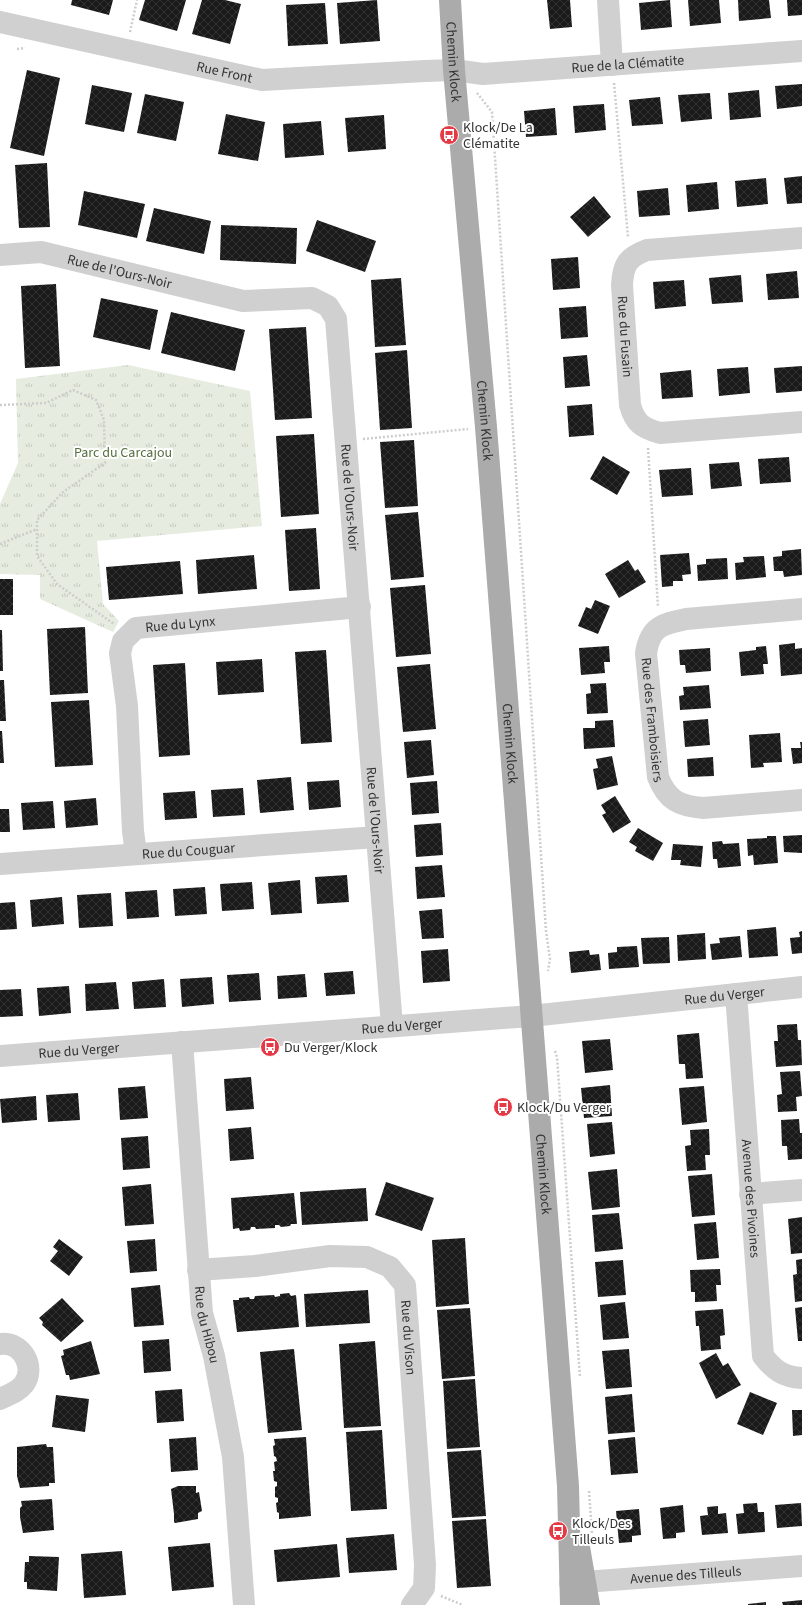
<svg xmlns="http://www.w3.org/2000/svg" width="802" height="1605" font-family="'Source Sans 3',sans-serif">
<defs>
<pattern id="grass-tufts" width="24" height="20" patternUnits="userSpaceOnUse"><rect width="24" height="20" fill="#e6ecdf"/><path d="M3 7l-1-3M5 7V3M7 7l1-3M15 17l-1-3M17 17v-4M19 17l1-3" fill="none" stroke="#c6cbc0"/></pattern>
<pattern id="building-cross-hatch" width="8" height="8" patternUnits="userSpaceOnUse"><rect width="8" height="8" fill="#1a1a1a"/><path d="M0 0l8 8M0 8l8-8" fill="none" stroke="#333"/></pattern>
</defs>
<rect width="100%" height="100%" fill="#fff"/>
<!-- grass -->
<path fill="url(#grass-tufts)" d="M128,365l122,26 12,135 -165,15 6,63 16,17 -6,11 -73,-33v-24l-40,-1v-70l18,-41 -2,-84z"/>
<!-- building -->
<path fill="url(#building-cross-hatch)" d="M72,0h41l-4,15 -38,-10z
M145,0h41l-9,31 -38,-11z
M202,0h23l16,4 -11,40 -38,-10z
M377,0l3,41 -40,3 -3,-41z
M547,0h23l2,27 -22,2z
M670,0l2,27 -31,3 -2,-27z
M688,0h31l2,23 -31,3z
M738,0h31l2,18 -32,3z
M787,0h15v15l-14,1z
M325,3l3,41 -40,2 -2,-41z
M27,70l33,8 -16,78 -34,-8z
M802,84v22l-25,3 -2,-23z
M92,85l40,8 -8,39 -39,-8z
M759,90l2,27 -31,3 -2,-27z
M710,93l2,26 -31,3 -3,-27z
M145,94l39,8 -8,39 -39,-8z
M660,97l3,27 -31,2 -3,-26z
M604,104l2,26 -31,3 -2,-27z
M555,108l2,27 -31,2 -2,-26z
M226,114l39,8 -7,39 -40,-7z
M384,115l2,34 -38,3 -3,-34z
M321,121l3,34 -39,3 -2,-34z
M47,163l3,64 -31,1 -4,-63z
M802,176v27l-15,1 -3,-26z
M766,178l2,26 -31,3 -2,-26z
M717,182l2,27 -31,3 -2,-27z
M668,188l2,27 -31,2 -2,-26z
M84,191l61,13 -8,34 -59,-13z
M594,196l17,21 -23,20 -18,-20z
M154,208l57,13 -7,33 -58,-13z
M317,220l59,21 -11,31 -59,-21z
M221,225l76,3 -1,36 -76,-4z
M578,257l2,31 -27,2 -2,-31z
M797,271l2,27 -31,2 -2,-26z
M741,275l2,27 -31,2 -3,-26z
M401,278l5,67 -31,2 -4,-67z
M684,280l2,26 -31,3 -2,-27z
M56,284l4,82 -35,2 -4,-82z
M101,298l57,12 -8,40 -57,-13z
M586,306l2,31 -27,2 -2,-31z
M171,312l74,18 -10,41 -74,-18z
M306,327l6,91 -37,2 -6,-91z
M407,350l5,78 -32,2 -5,-77z
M587,355l3,31 -25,2 -2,-31z
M802,366v25l-26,2 -2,-25z
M748,367l2,26 -31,3 -2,-27z
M691,370l2,27 -31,2 -2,-26z
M592,404l2,31 -25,2 -2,-31z
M314,434l5,80 -38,3 -5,-81z
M414,440l4,66 -33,2 -5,-66z
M603,456l27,16 -13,23 -27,-16z
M789,457l2,25 -31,2 -2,-25z
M739,462l3,24 -31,3 -2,-25z
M691,468l2,27 -31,2 -3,-27z
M418,512l6,65 -33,3 -6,-65z
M316,528l4,61 -31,2 -4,-61z
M801,549l1,26 -18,2 -1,-6h-9l-1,-14 9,-1v-5z
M689,553l2,21 -9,1 1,6h-10v5l-11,1 -2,-32z
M254,555l3,34 -59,5 -2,-34z
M764,556l2,21 -30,3 -1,-17 9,-1 -1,-5z
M727,558l1,21 -30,2 -1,-16 9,-1v-5z
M628,560l7,11 3,-2 8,13 -27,16 -14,-24z
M180,561l3,33 -74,6 -3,-33z
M0,579h13v36h-13z
M425,585l6,69 -35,3 -6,-69z
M595,600l15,6 -12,28 -20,-8 8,-19 5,2z
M85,627l3,66 -38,2 -3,-66z
M0,630h2l1,41h-3z
M795,643v6l7,-1v26l-21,2 -2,-31z
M609,646l1,16h-6l1,11 -24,2 -2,-27z
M766,646l2,18h-5l1,10 -23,2 -2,-24 17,-2v-3z
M710,648l1,23 -25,2 -1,-8h-5l-1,-15z
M326,650l6,92 -31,2 -6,-92z
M262,659l2,33 -46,3 -2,-33z
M185,663l5,92 -31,2 -6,-92z
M430,664l6,65 -33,3 -6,-65z
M0,680h4l2,41h-6z
M606,683l2,30 -21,1 -1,-20 5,-1 -1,-9z
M709,685l2,23 -31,2 -1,-14 5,-1 -1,-8z
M89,700l4,65 -38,2 -4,-65z
M708,719l2,26 -25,2 -2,-26z
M613,720l2,27 -31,2 -1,-21h12v-7z
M0,731h2l2,32h-4z
M780,733l2,29 -19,1 1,4 -13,1 -2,-33z
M431,740l3,35 -27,3 -3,-36z
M800,742h2v21l-9,1 -2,-16h10z
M612,756l6,29 -21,5 -4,-21 5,-1 -2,-9z
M713,757l1,19 -26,1 -1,-18z
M291,777l3,33 -34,3 -3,-33z
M339,780l2,27 -32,3 -2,-28z
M437,781l2,32 -27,2 -2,-32z
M243,788l2,27 -32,2 -2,-27z
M195,791l2,27 -32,2 -2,-27z
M615,796l16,26 -18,11 -11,-18 4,-2 -5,-8z
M96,798l2,27 -32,3 -2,-27z
M53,801l2,27 -32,2 -2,-27z
M0,809h9l1,23h-10z
M441,823l2,32 -27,2 -2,-32z
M638,828l25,15 -10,18 -18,-10 2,-4 -8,-5z
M802,835v18l-18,-1 -1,-16z
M767,836h9l2,27 -24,2 -1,-10 -5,1 -1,-17 20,-1z
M722,841l1,3 16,-1 2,23 -23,2 -1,-9h-4l-1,-17z
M673,844l30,2 -2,21 -21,-2 1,-5h-10z
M442,865l3,32 -28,2 -2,-32z
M347,875l2,27 -32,2 -2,-27z
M300,880l2,33 -31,2 -3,-32z
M252,882l2,27 -32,2 -2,-27z
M205,887l2,27 -32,2 -2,-27z
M157,890l2,27 -32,2 -2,-27z
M111,893l2,33 -34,2 -2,-33z
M62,897l2,27 -32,3 -2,-27z
M15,902l2,27 -17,1v-27z
M442,909l2,29 -22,1 -3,-28z
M776,927l2,29 -29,2 -2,-28z
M802,931v22l-10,1 -2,-16 10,-1 -1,-5z
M705,933l1,26 -28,2 -1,-26z
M740,936l2,21 -30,3 -2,-16 10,-1 -1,-5z
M669,937l1,26 -27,1 -2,-26z
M637,946l2,21 -30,2 -1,-16 9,-1v-5z
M448,949l2,32 -27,2 -2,-32z
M589,950l1,5 9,-1 2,16 -30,3 -2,-21z
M353,971l2,23 -29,2 -2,-23z
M259,973l2,27 -32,2 -2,-27z
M305,974l2,23 -29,2 -1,-23z
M212,977l2,27 -32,3 -2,-28z
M164,979l2,28 -32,2 -2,-27z
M116,982l3,27 -33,2 -1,-27z
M69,986l2,27 -32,3 -2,-28z
M21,989l2,27 -23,1v-27z
M797,1024l1,16h3l1,25 -26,2 -2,-26h4l-1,-16z
M699,1033l4,45 -17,1 -1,-15h-6l-2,-29z
M610,1039l3,31 -28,3 -3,-32z
M800,1071l2,25 -6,1 1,14 -19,1 -1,-17 5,-1 -2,-22z
M251,1077l3,32 -28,2 -2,-32z
M610,1085l2,31 -28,2 -3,-30z
M145,1086l3,32 -28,2 -2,-32z
M704,1086l3,36 -25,3 -3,-37z
M78,1093l2,27 -32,2 -2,-27z
M36,1096l1,24 -35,3 -2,-24z
M799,1119l1,14h2v26l-14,1 -1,-14h-5l-1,-26z
M612,1122l3,32 -25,3 -3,-33z
M251,1127l3,32 -24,2 -2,-32z
M709,1129l1,26h-5l1,15 -19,1 -2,-25 6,-1 -1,-15z
M148,1136l2,32 -27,2 -2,-32z
M617,1169l3,38 -28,3 -4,-38z
M712,1174l3,41 -23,2 -4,-41z
M386,1182l48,16 -12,33 -47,-16z
M151,1184l3,40 -29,2 -3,-39z
M366,1188l2,33 -66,4 -2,-33z
M294,1193l3,31h-6l-1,2 -9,1 -2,-2h-4v3l-19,1 -1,-2h-4l-1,3 -10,1 -1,-3 -6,1 -2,-31z
M619,1213l4,36 -28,3 -3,-37z
M802,1217v36l-11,1 -3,-35z
M716,1222l3,36 -22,2 -3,-36z
M465,1238l4,66 -33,3 -4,-67z
M59,1239l24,18 -14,19 -19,-15 8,-10 -5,-4z
M155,1239l2,32 -27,2 -3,-32z
M802,1259v42l-7,1 -2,-27 4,-1 -1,-14z
M623,1260l3,35 -28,2 -3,-35z
M720,1269l1,16h-5l1,16 -22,1v-10h-4l-1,-22z
M160,1285l4,40 -30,2 -3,-39z
M368,1290l2,33 -64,4 -2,-33z
M289,1293l2,3 5,-1 3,32 -62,5 -4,-32h6v-2l10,-1 1,2h4l1,-3 19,-1 1,2 5,-1v-2z
M62,1298l22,23 -23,21 -19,-17 1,-3 -4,-4z
M625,1302l4,36 -26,2 -3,-35z
M802,1307v34h-4l-3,-33z
M470,1308l5,68 -33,3 -5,-69z
M723,1309l2,26 -5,1 1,13 -20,2 -2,-25h-3l-1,-15z
M169,1339l2,32 -27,2 -2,-32z
M91,1341l9,33 -30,6 -1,-5h-3l-5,-19 3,-1 -1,-5z
M375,1341l6,85 -37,2 -5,-84z
M294,1349l8,81 -34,3 -8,-81z
M629,1349l3,38 -26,2 -4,-38z
M716,1353l7,13 5,-3 13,22 -25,14 -17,-36z
M475,1379l5,68 -33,2 -4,-68z
M182,1389l2,32 -27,2 -2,-32z
M750,1392l27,11 -14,32 -26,-11z
M632,1394l3,38 -27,2 -3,-37z
M56,1395l33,4 -4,33 -33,-5z
M792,1410h10v25l-9,1z
M382,1430l5,79 -36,2 -5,-79z
M196,1437l2,33 -27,2 -2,-33z
M306,1437l5,79 -32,3v-6l-2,-1 -1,-9 2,-1v-4l-3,-1v-10l2,-1v-4l-3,-1 -1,-10h2l-1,-9 3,-1 -1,-4 -2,-1 -1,-10 2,-1 -1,-6z
M635,1437l3,36 -27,2 -3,-35z
M46,1444l1,3h6l2,36h-6v3l-29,2 -3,-12v-29z
M481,1450l5,66 -34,2 -5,-66z
M178,1486h18v7l3,-1 3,19 -4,2v6l-23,4 -1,-1v-8l-3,-25z
M52,1499l2,31 -31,3 -3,-16v-9l2,-2 -1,-5z
M757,1503l1,9h6l1,20 -27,2 -2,-20 8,-1 -1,-9z
M801,1503l1,23 -25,2 -2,-23z
M683,1505l2,27 -9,1v5l-13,1 -3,-31z
M718,1506v8l8,-1 2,20 -26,2 -2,-19 8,-1 -1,-8z
M639,1509l2,26 -9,1v6l-13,1 -3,-32z
M486,1519l5,67 -34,2 -5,-67z
M394,1534l3,36 -48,3 -3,-35z
M210,1543l4,44 -42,4 -4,-44z
M337,1544l3,33 -63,5 -3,-32z
M122,1551l4,44 -42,3 -3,-44z
M29,1556l30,1 -2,34 -30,-2v-7h-3l1,-20h4z
M802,1600v5h-19l-1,-3z
M766,1602v3h-18v-1z"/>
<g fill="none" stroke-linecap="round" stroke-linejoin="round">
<!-- path -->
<path stroke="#cdcdcd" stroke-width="2.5" stroke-dasharray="2 2" stroke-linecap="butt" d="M130,32l7,-32
M17,49l8,-1
M614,83l14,154
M477,93l15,19 54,819 4,28 -2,12
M0,405l46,-2 27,-13 23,10 8,20 1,43 -42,29 -26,28v36l20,28 57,40
M363,439l105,-10
M648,448l10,159
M0,544l37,-15
M555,1051l2,6 23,320
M589,1491l3,43
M441,1596l22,9"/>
<!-- minor -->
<g stroke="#d0d0d0" stroke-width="22">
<path d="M608,0l4,65"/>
<path id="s1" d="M0,22l262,58 163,-9 29,-1 29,4 319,-23"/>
<path id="s2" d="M802,238l-155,12c-19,7 -24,14 -25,35l8,120c5,18 12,23 30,28l142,-11"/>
<path id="s3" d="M0,255l41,-3 202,49 69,-3 16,8 8,13 56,707"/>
<path id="s4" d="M802,609l-116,10c-24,5 -36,8 -40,34l12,124c9,23 21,29 45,31l99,-8"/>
<path id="s5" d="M136,854l-3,-23 -6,-125 -7,-53 3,-12 13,-13 224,-21"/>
<path id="s6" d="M0,864l377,-27"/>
<path id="s7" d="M736,994l27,362c11,14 20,21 39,22"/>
<path id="s8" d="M182,1042l20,271 12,43 19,101 11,148"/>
<path id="s9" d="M0,1056l531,-40 271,-29"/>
<path d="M750,1194l52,-4"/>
<path id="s10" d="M198,1270l57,-4 75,-10 37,1 23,10 15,18 20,280 -1,23 -12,17"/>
<path d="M0,1344c22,-3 36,23 24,40 -6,8 -16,11 -24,15"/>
<path id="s11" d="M570,1583l232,-17"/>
</g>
<!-- major -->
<g stroke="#ababab" stroke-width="22">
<path id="s12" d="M450,0l4,70 32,357 82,1059 3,119"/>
<path d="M579,1547l10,58"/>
</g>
</g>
<!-- icons -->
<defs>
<symbol id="bus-disc" viewBox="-11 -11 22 22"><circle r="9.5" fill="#e63946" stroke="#fff"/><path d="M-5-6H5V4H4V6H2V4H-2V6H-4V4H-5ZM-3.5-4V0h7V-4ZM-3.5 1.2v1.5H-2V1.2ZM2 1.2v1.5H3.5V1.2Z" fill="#fff"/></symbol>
</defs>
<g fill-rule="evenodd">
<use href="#bus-disc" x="438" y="124" width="22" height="22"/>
<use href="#bus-disc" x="259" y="1036" width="22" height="22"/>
<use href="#bus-disc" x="492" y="1096" width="22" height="22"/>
<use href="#bus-disc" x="547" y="1520" width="22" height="22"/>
</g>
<g text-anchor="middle" stroke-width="4" stroke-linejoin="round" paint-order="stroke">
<!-- street labels -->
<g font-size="14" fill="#333" stroke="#fff">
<text dy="5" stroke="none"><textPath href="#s12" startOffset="62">Chemin Klock</textPath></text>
<text dy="5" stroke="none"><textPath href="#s1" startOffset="635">Rue de la Clématite</textPath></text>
<text dy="5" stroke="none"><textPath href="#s1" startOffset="230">Rue Front</textPath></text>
<text dy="5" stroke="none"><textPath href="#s3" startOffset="122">Rue de l'Ours-Noir</textPath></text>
<text dy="5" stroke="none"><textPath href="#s2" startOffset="254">Rue du Fusain</textPath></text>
<text dy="5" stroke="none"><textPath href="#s12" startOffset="422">Chemin Klock</textPath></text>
<text dy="5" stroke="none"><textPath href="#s3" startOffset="530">Rue de l'Ours-Noir</textPath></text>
<text dy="5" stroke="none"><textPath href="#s5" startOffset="277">Rue du Lynx</textPath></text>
<text dy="5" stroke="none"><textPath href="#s4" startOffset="241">Rue des Framboisiers</textPath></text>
<text dy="5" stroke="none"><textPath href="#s12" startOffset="746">Chemin Klock</textPath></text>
<text dy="5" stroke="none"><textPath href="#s3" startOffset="854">Rue de l'Ours-Noir</textPath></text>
<text dy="5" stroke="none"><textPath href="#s6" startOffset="189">Rue du Couguar</textPath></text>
<text dy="5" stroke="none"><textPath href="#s9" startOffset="727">Rue du Verger</textPath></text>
<text dy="5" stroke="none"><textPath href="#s9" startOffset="403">Rue du Verger</textPath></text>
<text dy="5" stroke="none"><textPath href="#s9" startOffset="79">Rue du Verger</textPath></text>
<text dy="5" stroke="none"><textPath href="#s12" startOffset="1178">Chemin Klock</textPath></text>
<text dy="5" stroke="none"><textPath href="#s7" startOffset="205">Avenue des Pivoines</textPath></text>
<text dy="5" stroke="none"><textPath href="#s8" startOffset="284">Rue du Hibou</textPath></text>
<text dy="5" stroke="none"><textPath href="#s10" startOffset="271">Rue du Vison</textPath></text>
<text dy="5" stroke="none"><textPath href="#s11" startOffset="116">Avenue des Tilleuls</textPath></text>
</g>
<!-- poi labels -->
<g font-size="14" fill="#333" stroke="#fff" text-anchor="start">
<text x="463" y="132">Klock/De La<tspan x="463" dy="16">Clématite</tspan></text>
<text x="284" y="1052">Du Verger/Klock</text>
<text x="517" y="1112">Klock/Du Verger</text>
<text x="572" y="1528">Klock/Des<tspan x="572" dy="16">Tilleuls</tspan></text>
</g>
<!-- park labels -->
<g font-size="14" fill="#56703f" stroke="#fff">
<text x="123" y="457">Parc du Carcajou</text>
</g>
</g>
</svg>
